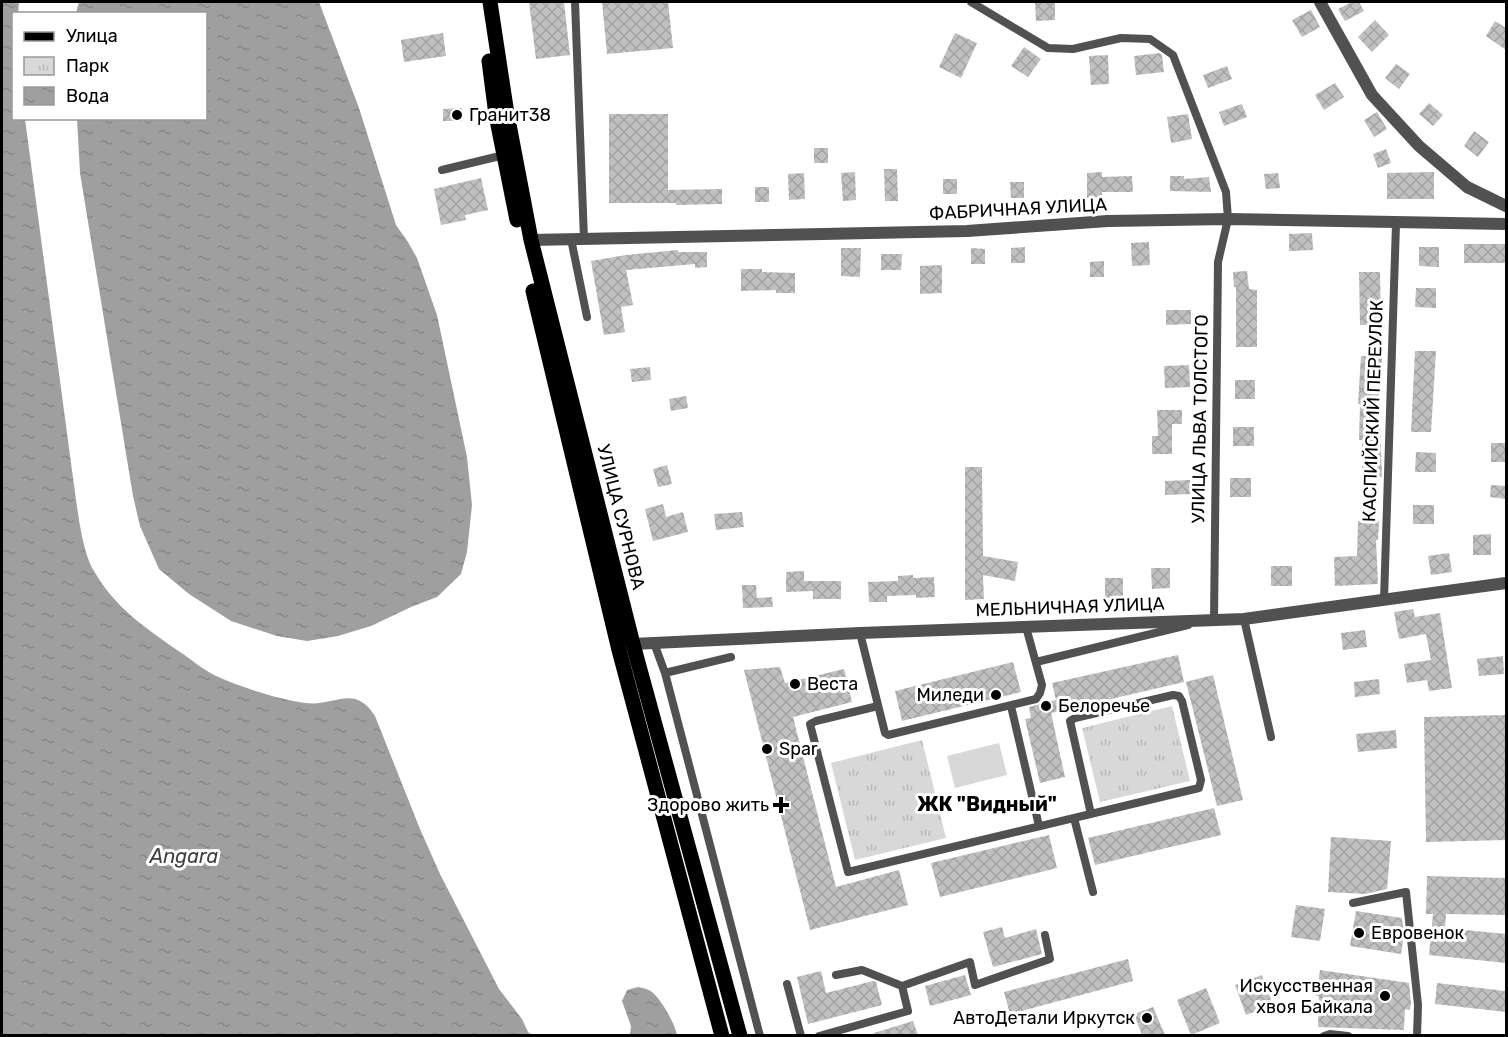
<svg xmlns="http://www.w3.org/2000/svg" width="1508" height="1037" font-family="Rubik,sans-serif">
<defs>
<pattern id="park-tufts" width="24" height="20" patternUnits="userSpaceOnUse" patternTransform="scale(1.5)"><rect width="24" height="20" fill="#d8d8d8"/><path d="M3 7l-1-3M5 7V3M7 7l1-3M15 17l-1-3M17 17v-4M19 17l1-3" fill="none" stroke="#b8b8b8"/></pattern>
<pattern id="water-ripples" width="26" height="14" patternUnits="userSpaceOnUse" patternTransform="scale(1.5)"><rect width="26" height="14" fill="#9f9f9f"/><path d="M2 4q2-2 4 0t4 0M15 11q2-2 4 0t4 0" fill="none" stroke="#878787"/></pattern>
<pattern id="building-cross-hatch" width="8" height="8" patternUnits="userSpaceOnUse" patternTransform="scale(1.5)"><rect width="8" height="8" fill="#c0c0c0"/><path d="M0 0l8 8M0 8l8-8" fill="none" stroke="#a3a3a3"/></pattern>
</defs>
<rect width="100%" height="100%" fill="#fff"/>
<!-- grass -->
<path fill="#d8d8d8" d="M999,743l8,32 -52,13 -8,-32z"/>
<!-- park -->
<path fill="url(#park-tufts)" d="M1172,706l18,75 -90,21 -18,-74z
M922,740l24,98 -91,22 -24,-97z"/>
<!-- water -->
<path fill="url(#water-ripples)" d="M2,2h17l-1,11 -4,1v104l11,1 48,359c4,26 8,72 21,93 20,36 53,58 86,81 11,7 22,17 34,23 26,12 63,24 91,28 30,4 49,-20 70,13l45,113 20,45 59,115 23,30 6,13 4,3h-529z
M79,2h240l40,106 37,117 12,17 9,16 20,57 30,142 5,48 -5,47 -6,22 -24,23 -26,10 -40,19 -33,10 -31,5 -30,-5 -46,-15 -42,-27 -30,-25 -19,-43 -7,-30 -53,-323 -3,-54 129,-1v-104l-130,-1z
M638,987c5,1 10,2 14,5 9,7 23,32 25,43h-47l1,-9 -9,-25 5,-11z"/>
<!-- building -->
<path fill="url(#building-cross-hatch)" d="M529,2h35l6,53 -34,4z
M602,2h66l5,46 -66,6z
M1035,2h20v18l-19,1z
M1352,2h7l5,9 -19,10 -7,-12z
M1311,10l9,17 -18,10 -10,-17z
M1375,20l14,15 -17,17 -14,-15z
M1495,21l11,7v22l-20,-14z
M443,33l3,23 -42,6 -3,-22z
M955,33l22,10 -16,35 -22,-11z
M1024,47l17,12 -13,18 -17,-11z
M1160,53l2,2 2,17 -28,3 -2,-19z
M1108,55l1,29 -18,1 -2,-29z
M1396,64l14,10 -11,15 -14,-11z
M1227,66l5,13 -24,9 -5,-13z
M1335,83l9,14 -20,13 -9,-15z
M1429,103l14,12 -10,11 -14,-12z
M1242,104l5,13 -23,9 -5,-14z
M462,108v13h-19v-12z
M1377,112l10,17 -13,8 -10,-17z
M609,114h59v76l54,-1v15l-46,1v-2h-67z
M1188,114l4,25 -21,4 -4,-26z
M1474,131l15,11 -11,15 -14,-11z
M814,148h14v15h-14z
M1386,149l5,14 -13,5 -5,-14z
M884,169h13l1,32h-13z
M855,172l1,28 -13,1 -2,-28z
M1102,172v5l30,-1 1,16h-31v5l-15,1v-25z
M1434,172v27h-47v-26z
M804,173l1,26 -16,1 -1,-26z
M1278,173l2,15 -14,1 -2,-15z
M1170,176h14v3l25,-2 2,15 -41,-1z
M481,178l7,32 -23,5 1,5 -25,5 -7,-36z
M943,179h14v15h-14z
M1010,182h14v16h-13z
M755,187h14v15h-14z
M1312,233l1,17 -24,1v-17z
M1149,242l1,23 -18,1 -1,-23z
M1464,244h42v19h-42z
M1025,247v16h-14v-15z
M1419,247h20v20l-20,-1z
M841,248h20l-1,29 -19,-1z
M971,248l14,1v15h-14z
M678,250v2h29v15l-12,1v-4l-69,6 7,35 -12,2 4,25 -21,3 -13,-74 35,-6z
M881,254h21l-1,16h-20z
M1104,261v16h-14v-15z
M942,265v28l-22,1v-28z
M741,269h21v3l33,1v20h-19v-3l-35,1z
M1247,271l2,18 8,1v57h-21v-60h-2l-1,-15z
M1359,272h21l1,53h-21z
M1416,288h20v20l-21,-1z
M1166,310h25v14l-25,1z
M1415,351h21l-5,81h-20z
M1361,356h21l-1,19h-2l-1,45h2l2,57 -20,-1v-36h-3l1,-36h-2z
M1189,365l1,22 -25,1 -1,-22z
M650,367l1,13 -19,2 -2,-13z
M1235,380h20v19h-20z
M686,396l2,12 -17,3 -2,-12z
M1157,410h25v14h-10v30h-20v-18h6z
M1233,427h21v19h-21z
M1491,443h15v19h-15z
M1416,452l20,1v19h-21z
M667,465l5,19 -14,3 -5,-18z
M965,467h17l1,89 35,6 -3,19 -32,-6 1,24 -19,1z
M1230,478h21v19h-21z
M1190,480v14l-25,1v-14z
M1491,485l15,1 -1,13 -15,-2z
M663,504l3,13 17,-5 5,20 -35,9 -8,-32z
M1413,505h21v19h-21z
M742,512l2,15 -28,3 -2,-16z
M1358,521h21l-1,19h-2l2,44 -43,2 -1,-29 23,-1z
M1491,534v21h-18v-20z
M1449,553l3,19 -21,3 -3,-19z
M1271,566h21v20h-21z
M1151,568h19v20l-18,1z
M804,571v10h37v18h-28v-8l-27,1v-20z
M913,575v3l21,-1 1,20 -19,1v-3l-29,1v6h-18l-1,-20 30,-1v-5z
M1105,578h18v20h-18z
M742,585h14l1,13 15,-1 1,10 -30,1z
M1413,609l2,8 25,-4 12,75 -23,3 -2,-11 -20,3 -3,-19 27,-4 -5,-26 -27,5 -5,-27z
M1365,630l2,17 -24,3 -2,-17z
M1178,655l6,27 -133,31 14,64 -25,6 -15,-64 6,-1 -2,-11 27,-7 -4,-17z
M1503,656l1,18 -25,2 -2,-17z
M1013,662l8,30 -119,29 -7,-30z
M780,667l5,16 59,-14 8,33 -59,15 43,170 63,-17 9,35 -98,25 -66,-260z
M1213,675l30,125 -26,6 -31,-124z
M1379,679l1,15 -25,3 -1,-15z
M1506,715v125l-80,2 -2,-125z
M1396,730l1,18 -39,4 -2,-18z
M1214,808l7,27 -126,30 -7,-27z
M1049,835l8,33 -117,29 -9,-34z
M1331,837l60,4 -4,48 -22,5 -37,-2z
M1427,876l79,2v37l-60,-1 -1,14 61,6v29l-77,-8 4,-41h-7z
M1296,905l29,4 -5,32 -29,-4z
M1356,911l46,7 2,17 -3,19 -51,-8z
M1002,927l3,11 31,-9 6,25 -49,13 -10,-35z
M1128,959l5,22 -123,33 -6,-22z
M1320,970l89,13 2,20 -1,7 -5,-1 -1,21 -86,-3 1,-31h-3z
M821,971l5,22 47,-12 3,1 6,23 -74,19 -11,-47z
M965,975l6,20 -41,11 -5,-20z
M1262,975l11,30 -27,10 -11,-30z
M1437,983l69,8v21l-71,-8z
M1206,988l14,35 -29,12 -14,-35z
M1153,1007l12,28h-23l-8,-21z
M913,1021l5,14h-43l-1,-2z"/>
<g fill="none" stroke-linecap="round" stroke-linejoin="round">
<!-- service -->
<path stroke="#515151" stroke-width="8" d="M575,2l9,237
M971,2l77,46 25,1 48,-11 29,1 23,16 53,137 2,27 -10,43 -4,358
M442,170l62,-15
M571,239l16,78
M1384,600l12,-376
M1244,619l27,118
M860,633l25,100 3,2 148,-36 4,-6 2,-8 -16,-58
M654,643l11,30 66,-16
M1036,662l152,-37
M665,673l95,363
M878,706l-62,15 -6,3 38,148 351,-84 2,-8 -19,-79 -3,-5 -6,-1 -98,23 -5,3 21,93
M1011,706l28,120
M1074,818l19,74
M1353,903l53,-11 12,113 -1,31
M836,975l26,-5 40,16
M787,984l14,52
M819,1036l89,-25 -6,-25 68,-24 5,23 75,-26 -5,-24
M1324,1036l6,-2 18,2"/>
<!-- minor -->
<path stroke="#515151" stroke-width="12" d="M1320,2l52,93 47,51 48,41 39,19"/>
<!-- tertiary -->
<path stroke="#515151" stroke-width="12" d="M531,240l436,-9 141,-10 120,-2 278,5
M633,644l227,-11 384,-14 262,-36"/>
<!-- primary -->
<path stroke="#000" stroke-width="15" d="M490,2l17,112 24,126 102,404 107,392
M489,61l7,54 21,105
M533,291l86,359 103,386"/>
</g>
<!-- markers -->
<g fill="#000" stroke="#fff" stroke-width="2">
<circle cx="457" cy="115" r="6"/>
<circle cx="795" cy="684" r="6"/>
<circle cx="996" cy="695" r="6"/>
<circle cx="1046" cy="706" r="6"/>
<circle cx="767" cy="749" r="6"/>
<path d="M778 796h6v6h6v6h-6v6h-6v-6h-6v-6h6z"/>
<circle cx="1359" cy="933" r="6"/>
<circle cx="1385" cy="996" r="6"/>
<circle cx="1147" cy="1018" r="6"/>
</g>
<g text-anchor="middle" stroke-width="6" stroke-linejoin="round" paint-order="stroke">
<!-- poi labels -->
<g font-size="18" fill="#000" stroke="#fff" text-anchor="start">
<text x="469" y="121">Гранит38</text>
<text x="807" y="690">Веста</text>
<text x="984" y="701" text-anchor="end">Миледи</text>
<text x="1058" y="712">Белоречье</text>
<text x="779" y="755">Spar</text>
<text x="769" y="811" text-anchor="end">Здорово жить</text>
<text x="1371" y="939">Евровенок</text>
<text x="1373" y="992" text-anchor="end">Искусственная<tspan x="1373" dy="21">хвоя Байкала</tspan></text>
<text x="1135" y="1024" text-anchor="end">АвтоДетали Иркутск</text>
</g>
<!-- street labels -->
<g font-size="18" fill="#000" stroke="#fff">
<text transform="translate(1018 209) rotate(-3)" y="6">ФАБРИЧНАЯ УЛИЦА</text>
<text transform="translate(1373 411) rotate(-88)" y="6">КАСПИЙСКИЙ ПЕРЕУЛОК</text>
<text transform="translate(1200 419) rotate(-89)" y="6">УЛИЦА ЛЬВА ТОЛСТОГО</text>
<text transform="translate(621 517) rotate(76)" y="6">УЛИЦА СУРНОВА</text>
<text transform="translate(1070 607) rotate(-2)" y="6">МЕЛЬНИЧНАЯ УЛИЦА</text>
</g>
<!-- neighbourhood labels -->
<g font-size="20" font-weight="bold" fill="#000" stroke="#fff">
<text x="987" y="811">ЖК "Видный"</text>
</g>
<!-- water labels -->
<g font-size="20" font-style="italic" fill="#404040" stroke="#fff">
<text x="184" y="863">Angara</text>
</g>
</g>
<!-- border -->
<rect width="1508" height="1037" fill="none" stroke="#000000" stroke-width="6"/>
<!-- legend -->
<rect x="12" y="12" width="195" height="108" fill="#ffffff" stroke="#999999" stroke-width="1.5"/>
<rect x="24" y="32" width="30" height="9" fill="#000000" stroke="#999999" stroke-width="1.5"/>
<text x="66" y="42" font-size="18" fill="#000000">Улица</text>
<rect x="24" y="57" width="30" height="18" fill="url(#park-tufts)" stroke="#999999" stroke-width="1.5"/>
<text x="66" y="72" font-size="18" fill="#000000">Парк</text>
<rect x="24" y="87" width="30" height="18" fill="url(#water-ripples)" stroke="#999999" stroke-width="1.5"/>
<text x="66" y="102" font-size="18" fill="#000000">Вода</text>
</svg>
